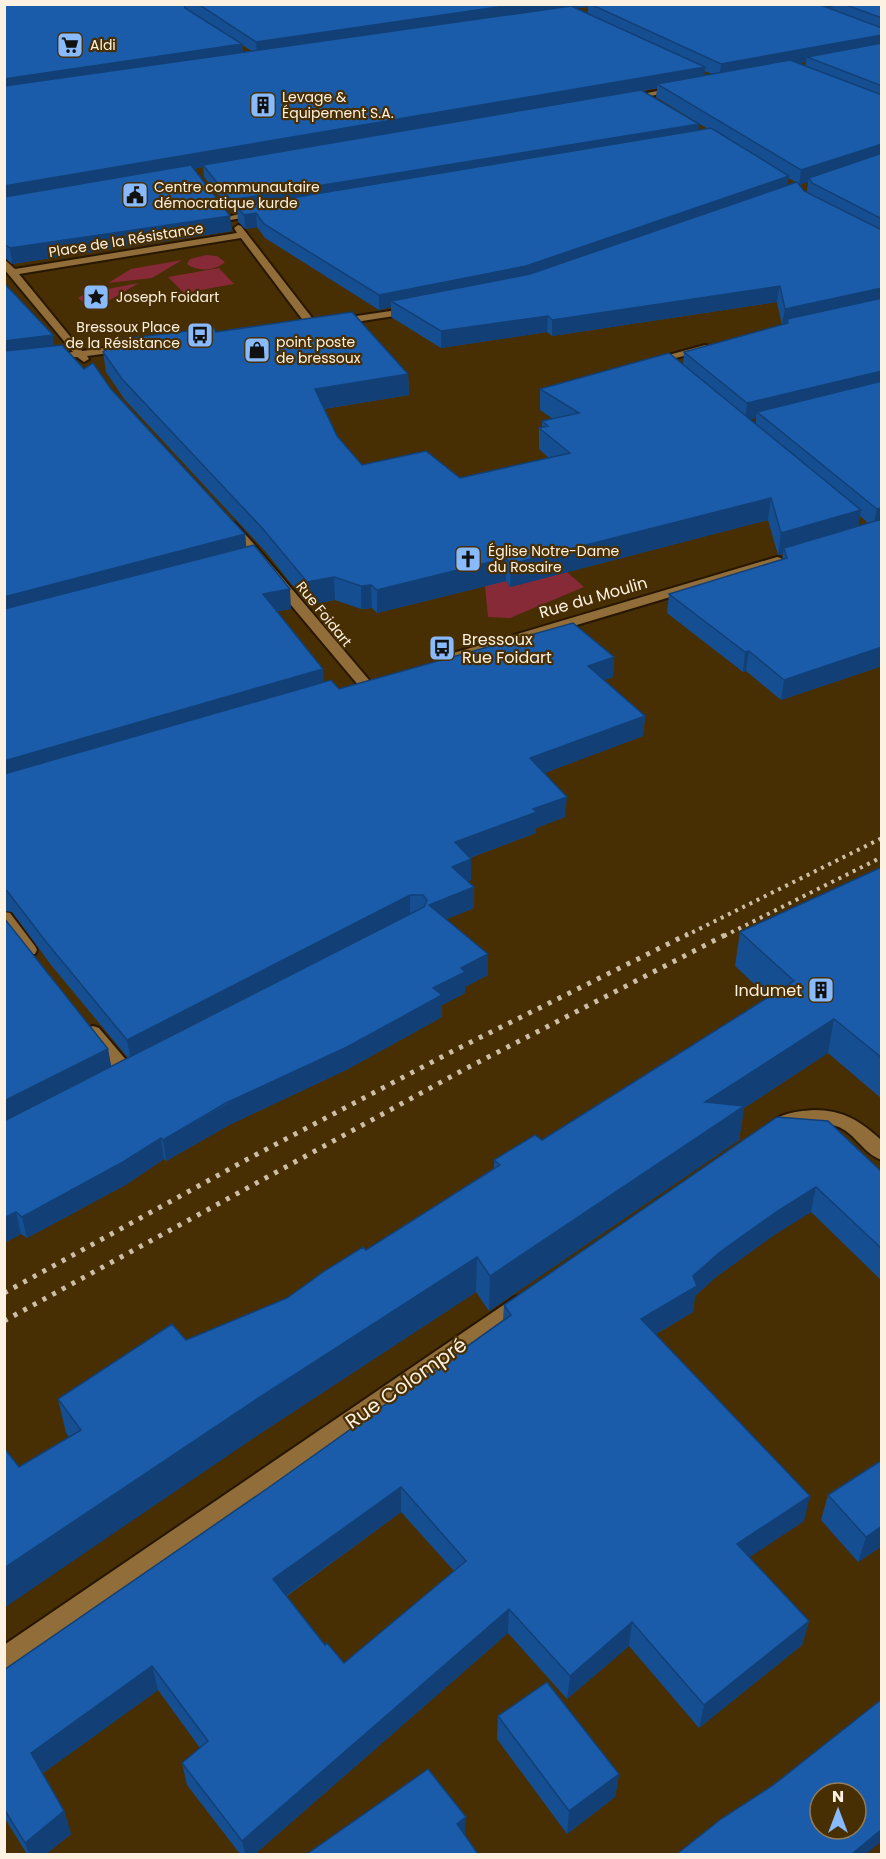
<svg xmlns="http://www.w3.org/2000/svg" width="886" height="1859" font-family="Poppins,sans-serif">
<rect width="100%" height="100%" fill="#472e03"/>
<!-- green -->
<path fill="#862a38" d="M206,255l11,1 8,6c-9,9 -28,10 -38,2l3,-5z
M182,260l-30,18 -44,5 23,-14z
M219,268l15,16 -50,9 -16,-16z
M139,283l-46,27 -15,-12 8,-5z
M567,572l17,15 -74,31 -22,-1 -3,-31 21,-5 4,6z"/>
<g fill="none" stroke-linecap="round" stroke-linejoin="round">
<defs>
<path id="minor" d="M677,87l3,4 -54,9 -4,-2z
M260,209l4,3 -1,2 -32,6 -4,-3z
M238,225l3,1 75,97v4h-8l-67,-89 -222,36 63,77 43,-6 5,3 -5,3 -38,5 2,3 -5,3 -7,-5 -73,10v-6l69,-9 -69,-83v-10l11,10 222,-36 -3,-5z
M411,308l5,3 -2,2 -78,12 -5,-3 5,-3z
M705,345l4,1v4l-42,10 4,4 -1,2h-8l-8,-7z
M231,522l4,1 18,20 116,137 2,3 -2,3h-10l-132,-157v-6z
M777,557l4,1 2,3 -2,3 -328,98h-10l-2,-3 2,-3z
M4,912l6,1 25,33 2,4 -2,4h-12l-19,-25z
M93,1026l6,2 34,40 3,5 -3,5 -6,1 -6,-1 -34,-42 -3,-4 3,-4z
M814,1110c29,0 47,11 68,31v19c-19,-6 -27,-28 -46,-34 -12,-4 -30,-4 -42,0 -9,3 -13,8 -23,5l-2,-5c7,-13 31,-15 45,-16z
M522,1295l7,2 3,6 -3,6 -516,359 -9,4v-27l511,-348z"/>
</defs>
<!-- minor casing -->
<use href="#minor" stroke="#281700" stroke-width="4"/>
<!-- minor -->
<use href="#minor" fill="#906d39" fill-rule="evenodd"/>
<!-- rail-far1 -->
<path stroke="#cebea7" stroke-width="4" stroke-dasharray="3 5" stroke-linecap="butt" d="M685,936l197,-98
M724,936l158,-79"/>
<!-- rail -->
<path stroke="#cebea7" stroke-width="5" stroke-dasharray="4 7" stroke-linecap="butt" d="M4,1293l240,-132 209,-110 235,-117
M4,1321l461,-252 262,-135"/>
</g>
<!-- wall -->
<path fill="#164f91" fill-rule="evenodd" d="M4,4h878v662l-101,34 -35,-29 -3,1 -76,-59 2,-19 113,-34 1,-6 -5,1 -10,-35 -258,67 -4,-6 -129,32 -5,-5 -11,1 -26,-9 -27,5 -43,-54 -140,-151 -19,-28 -3,-20 113,-20 192,42 1,21 -85,14 13,27 25,29 98,13 89,-20 -10,-9v-21l3,-1v-6l11,-2 -13,-9v-21l143,-24 1,-13 98,-27 -5,-23 -225,34 -5,-4 -106,16 -50,-31v-10l-12,3 -114,-72 -8,-11 -12,2 -7,-8 -1,-10 -5,1 -28,-35 -1,-10 -9,2 38,62 -220,33 -8,-7zM588,7v7l-12,-6zM242,45l10,6 -9,2zM806,62l-1,4 -7,-3zM704,71l8,3 -8,1zM657,88l-1,9 52,32 -10,2 -56,-40zM788,178l8,4 -9,3zM808,182l-1,10 -3,-1 -5,-6zM756,418v6l-6,-5zM860,516l8,7 -10,3z
M4,283l50,63 57,43 134,145 1,13 45,62 -14,2 47,71 15,7 275,-32 -1,20 -9,3 41,36 -2,20 -99,37 21,44 -29,11v5l-66,25 1,22 -3,1 6,27 -28,11 42,56 -23,12v6l-23,12v12l-94,52 -119,56 -63,36 -2,-2 -37,25 -100,54 -6,-4 -17,9v-325l104,131 3,18 17,-9 -77,-93 -39,-53 -8,-1z
M882,867v232l-54,-46 -84,55 -5,32 -250,171 -13,-19 -215,141 -242,34 50,-30 -3,-4 -8,-34 128,-59 101,-42 79,-48 128,-82v-8l48,-20 226,-143 -33,-31 5,-34z
M777,1117l105,55v109l-71,-69 -37,23 -58,42 -21,19 -2,16 -37,22 148,187 -55,36 60,64 -7,24 -103,83 -70,-82 -62,53 -59,-66 -253,221h-15l-53,-69 -5,-22 18,-15 -42,-58 -115,83 21,38 7,23 -25,20h-19l-23,-37v-147l264,-182 235,-168 1,-15zM401,1512l53,59 -110,92 -19,-18 -38,-49z
M882,1460v86l-24,16 -37,-42 7,-25z
M498,1716l121,58 -4,23 -48,37 -70,-95z"/>
<!-- shaded-wall -->
<path fill="#124076" d="M519,4h69v3l-331,48 -1,-13z
M822,4h11v3l-11,2z
M882,35v13l-75,9 -1,5 -87,16 2,-14z
M242,44l1,13 -239,35v-13z
M705,67l-1,13 -47,4v4l-453,79 -1,-2v2l-199,35v-16z
M699,124l-1,11 -461,72v4l-5,1 -1,-12z
M882,144v14l-73,20 -1,4 -9,3 2,-15z
M789,176l-2,13 -262,92 -134,20v6l-12,3v-15z
M256,213l1,14 -12,2 -1,-14z
M230,216l2,15 -220,33 -2,-16z
M780,286l-3,16 -225,34v-16z
M882,288v16l-95,15 -1,6h-4l3,-16z
M548,316l-1,16 -106,16v-17z
M53,335l2,17 -51,7v-18z
M882,371v17l-125,24 -1,6 -11,3 2,-18z
M408,374l1,21 -93,15 -1,-21z
M771,498l-3,22 -258,67 1,-23z
M882,508v18l-9,1 4,-18z
M861,510l-4,22 -73,16 -1,6 -5,1 3,-22z
M245,534l2,19 -243,65v-21z
M506,558v23l-129,32v-23z
M334,577l1,23 -27,5 -1,-23z
M371,585l1,23 -11,1v-23z
M290,589l1,20 -27,5 -1,-20z
M882,647v19l-101,34 3,-20z
M749,651l-3,20 -3,1 2,-20z
M614,657l-1,20 -27,9 2,-20z
M323,669l1,20 -320,94v-22z
M645,716l-2,20 -114,43 1,-21z
M567,797l-2,20 -29,11v5l-81,30v-21l78,-33z
M471,859v21l-19,8v-21z
M474,887v21l-44,18 -1,-21z
M410,895v21l-279,145 -4,-21z
M488,954v21l-23,12v6l-23,12v12l-94,52 -119,56 -63,36 -3,-21 270,-152 28,-20z
M834,1019l-6,34 -84,55 -5,32 -250,171 1,-35 215,-174z
M108,1049l4,21 -108,55v-24z
M161,1138l3,21 -37,25 -100,54 -5,-21z
M816,1187l-5,25 -37,23 -58,42 -21,19 -2,16 -55,32 3,-25 52,-43 27,-24 59,-42z
M16,1212l5,22 -17,9v-25z
M477,1257l-1,35 -215,141 -257,175v-40l253,-169z
M401,1487v25l-125,91 -3,-24z
M810,1496l-6,25 -72,48 5,-25z
M882,1526v20l-24,16 8,-25z
M509,1609l-1,24 -253,221h-10l-3,-13z
M809,1621l-7,24 -103,83 5,-23z
M632,1622l-3,24 -62,53 3,-23z
M152,1666l6,24 -119,86 -8,-23z
M619,1774l-4,23 -48,37 2,-23z
M64,1811l7,23 -25,20h-17l-4,-11z
M466,1817l-1,19 -8,-12z
M882,1829v12l-16,13h-14z"/>
<!-- building -->
<path fill="#1a5ca9" stroke="#124076" stroke-width="1.5" fill-rule="evenodd" d="M4,4h180l1,4 57,36 -238,35z
M198,4h321l-263,38z
M590,4h228l64,24v7l-161,29z
M843,4h39v14z
M571,6l134,61 -701,119v-100z
M882,43v43l-75,-29z
M790,60l92,35v49l-81,26 -144,-86z
M641,90l58,34 -468,76 -28,-35z
M711,128l78,48 -263,90 -147,29 -115,-71 -8,-11 -12,2 -7,-8z
M882,153v66l-70,-36 -3,-5z
M191,165l39,51 -220,32 -6,-4v-47z
M797,182l7,9 78,39v58l-97,21 -5,-23 -228,34 -4,-4 -107,15 -50,-30 139,-27z
M4,283l49,52 -49,6z
M882,298v73l-135,32 -63,-51 104,-29 -1,-4z
M352,312l56,62 -93,15 22,47 25,29 64,-14 34,27 110,-25 -31,-25 9,-2 -6,-5 37,-8 -39,-24 129,-36 192,157 -80,23 -10,-35 -260,66 -5,-6 -129,32 -6,-5 -10,1 -27,-9 -27,5 -44,-53 -141,-150 -19,-27 18,-13 93,-11 2,4z
M62,345l22,24 9,-6 18,26 134,145 -241,63v-246z
M882,381v127l-5,1 -120,-97z
M882,519v128l-98,33 -35,-29 -4,1 -76,-58 118,-36 -3,-10z
M254,545l36,44 -27,5 60,75 -319,92v-152z
M573,623l41,34 -26,9 57,50 -115,42 37,39 -34,12 4,3 -82,30 16,17 -19,8 22,20 -45,18 59,49 -27,14 4,4 -32,16 9,7 -95,52 -121,56 -63,37 -2,-2 -38,24 -101,55 -6,-5 -12,6v-97l420,-214 3,-7 -4,-5h-13l-283,145 -80,-97 -40,-52 -3,-1v-116l327,-94 8,9z
M882,867v191l-48,-39 -129,83 39,4 -254,170 -13,-19 -220,142 -253,169v-120l15,19 62,-37 -23,-31 114,-75 14,16 101,-42 39,-28 37,-23 3,3 134,-85 -6,-5 41,-25 7,5 252,-159 -54,-49z
M4,918l104,131 -104,52z
M777,1117l51,4 54,51v77l-66,-62 -37,23 -59,42 -27,24 4,10 -56,33 169,177 -73,48 72,77 -105,84 -72,-83 -62,54 -61,-67 -267,232 -60,-78 26,-22 -56,-75 -121,87 33,58 -39,32 -21,-34v-139l264,-182 243,-173 -7,-10zM401,1487l65,74 -122,102 -17,-20 -2,2 -52,-66z
M882,1460v66l-16,11 -38,-42z
M547,1682l72,92 -50,37 -71,-95z
M882,1699v130l-30,25h-175l44,-35 51,-33zM820,1793h36v36h-36z
M428,1769l38,48 -9,7 21,30h-171z"/>
<!-- icons -->
<defs>
<symbol id="supermarket-square" viewBox="-11 -11 22 22"><rect x="-9" y="-9" width="18" height="18" rx="4" fill="#88bafc" stroke="#472e03"/><path d="M-6-5.5h2.5l.6 2H6L4.5 2H-2.5L-4.4-4H-6ZM-1.5 3.2a1.3 1.3 0 1 0 .1 0ZM3 3.2a1.3 1.3 0 1 0 .1 0Z" fill="#111"/></symbol>
<symbol id="building-square" viewBox="-11 -11 22 22"><rect x="-9" y="-9" width="18" height="18" rx="4" fill="#88bafc" stroke="#472e03"/><path d="M-4-6H4V6H1V3H-1V6H-4ZM-2.5-4.3h1.7v1.8h-1.7ZM.8-4.3h1.7v1.8H.8ZM-2.5-1h1.7V.8h-1.7ZM.8-1h1.7V.8H.8Z" fill="#111"/></symbol>
<symbol id="civic-square" viewBox="-11 -11 22 22"><rect x="-9" y="-9" width="18" height="18" rx="4" fill="#88bafc" stroke="#472e03"/><path d="M-.6-6.5H3V-4.5H.6V-3L4-1V1h2V6H-6V1h2V-1L-.6-3ZM-1.2 2.5V6h2.4V2.5Z" fill="#111"/></symbol>
<symbol id="sight-square" viewBox="-11 -11 22 22"><rect x="-9" y="-9" width="18" height="18" rx="4" fill="#88bafc" stroke="#472e03"/><path d="M0-6L1.8-2.2L6-1.7L2.9 1.2L3.7 5.4L0 3.3L-3.7 5.4L-2.9 1.2L-6-1.7L-1.8-2.2Z" fill="#111"/></symbol>
<symbol id="bus-square" viewBox="-11 -11 22 22"><rect x="-9" y="-9" width="18" height="18" rx="4" fill="#88bafc" stroke="#472e03"/><path d="M-5-6H5V4H4V6H2V4H-2V6H-4V4H-5ZM-3.5-4V0h7V-4ZM-3.5 1.2v1.5H-2V1.2ZM2 1.2v1.5H3.5V1.2Z" fill="#111"/></symbol>
<symbol id="shop-square" viewBox="-11 -11 22 22"><rect x="-9" y="-9" width="18" height="18" rx="4" fill="#88bafc" stroke="#472e03"/><path d="M-5-2.5h2.3a2.7 3.5 0 0 1 5.4 0H5L5.5 6h-11ZM-1.5-2.5h3a1.5 2.3 0 0 0-3 0Z" fill="#111"/></symbol>
<symbol id="church-square" viewBox="-11 -11 22 22"><rect x="-9" y="-9" width="18" height="18" rx="4" fill="#88bafc" stroke="#472e03"/><path d="M-1.2-6h2.4v3.5h3.3v2.4h-3.3V6h-2.4V-.1h-3.3v-2.4h3.3Z" fill="#111"/></symbol>
</defs>
<g fill-rule="evenodd">
<use href="#supermarket-square" x="55" y="30" width="30" height="30"/>
<use href="#building-square" x="248" y="90" width="30" height="30"/>
<use href="#civic-square" x="120" y="180" width="30" height="30"/>
<use href="#sight-square" x="81" y="282" width="30" height="30"/>
<use href="#bus-square" x="185" y="320" width="30" height="30"/>
<use href="#shop-square" x="242" y="335" width="30" height="30"/>
<use href="#church-square" x="453" y="544" width="30" height="30"/>
<use href="#bus-square" x="427" y="633" width="30" height="30"/>
<use href="#building-square" x="806" y="975" width="30" height="30"/>
</g>
<g text-anchor="middle" stroke-width="4.5" stroke-linejoin="round" paint-order="stroke">
<!-- far-poi labels -->
<g font-size="14" fill="#fdf1e1" stroke="#472e03" text-anchor="start">
<text x="90" y="50">Aldi</text>
<text x="282" y="102">Levage &amp;<tspan x="282" dy="16">Équipement S.A.</tspan></text>
<text x="154" y="192">Centre communautaire<tspan x="154" dy="16">démocratique kurde</tspan></text>
<text x="116" y="302">Joseph Foidart</text>
<text x="180" y="332" text-anchor="end">Bressoux Place<tspan x="180" dy="16">de la Résistance</tspan></text>
<text x="276" y="347">point poste<tspan x="276" dy="16">de bressoux</tspan></text>
<text x="488" y="556">Église Notre-Dame<tspan x="488" dy="16">du Rosaire</tspan></text>
</g>
<!-- far-street labels -->
<g font-size="14" fill="#fdf1e1" stroke="#472e03">
<text transform="translate(126 240) rotate(-9)" y="5">Place de la Résistance</text>
<text transform="translate(324 614) rotate(51)" y="5">Rue Foidart</text>
</g>
<!-- street labels -->
<g font-size="16" fill="#fdf1e1" stroke="#472e03">
<text transform="translate(593 597) rotate(-16)" y="6">Rue du Moulin</text>
</g>
<!-- poi labels -->
<g font-size="16" fill="#fdf1e1" stroke="#472e03" text-anchor="start">
<text x="462" y="645">Bressoux<tspan x="462" dy="18">Rue Foidart</tspan></text>
<text x="802" y="996" text-anchor="end">Indumet</text>
</g>
<!-- near-street labels -->
<g font-size="20" fill="#fdf1e1" stroke="#472e03">
<text transform="translate(406 1383) rotate(-35)" y="7">Rue Colompré</text>
</g>
</g>
<!-- border -->
<rect width="886" height="1859" fill="none" stroke="#fdf1e1" stroke-width="12"/>
<!-- north arrow -->
<g transform="translate(838 1811)"><circle r="28" fill="#472e03" stroke="#907c5c" stroke-width="1.5"/>
<path d="M0-4.5L10 22L0 15L-10 22Z" fill="#88bafc"/>
<text y="-9" font-size="16" font-weight="bold" text-anchor="middle" fill="#fdf1e1">N</text>
</g>
</svg>
